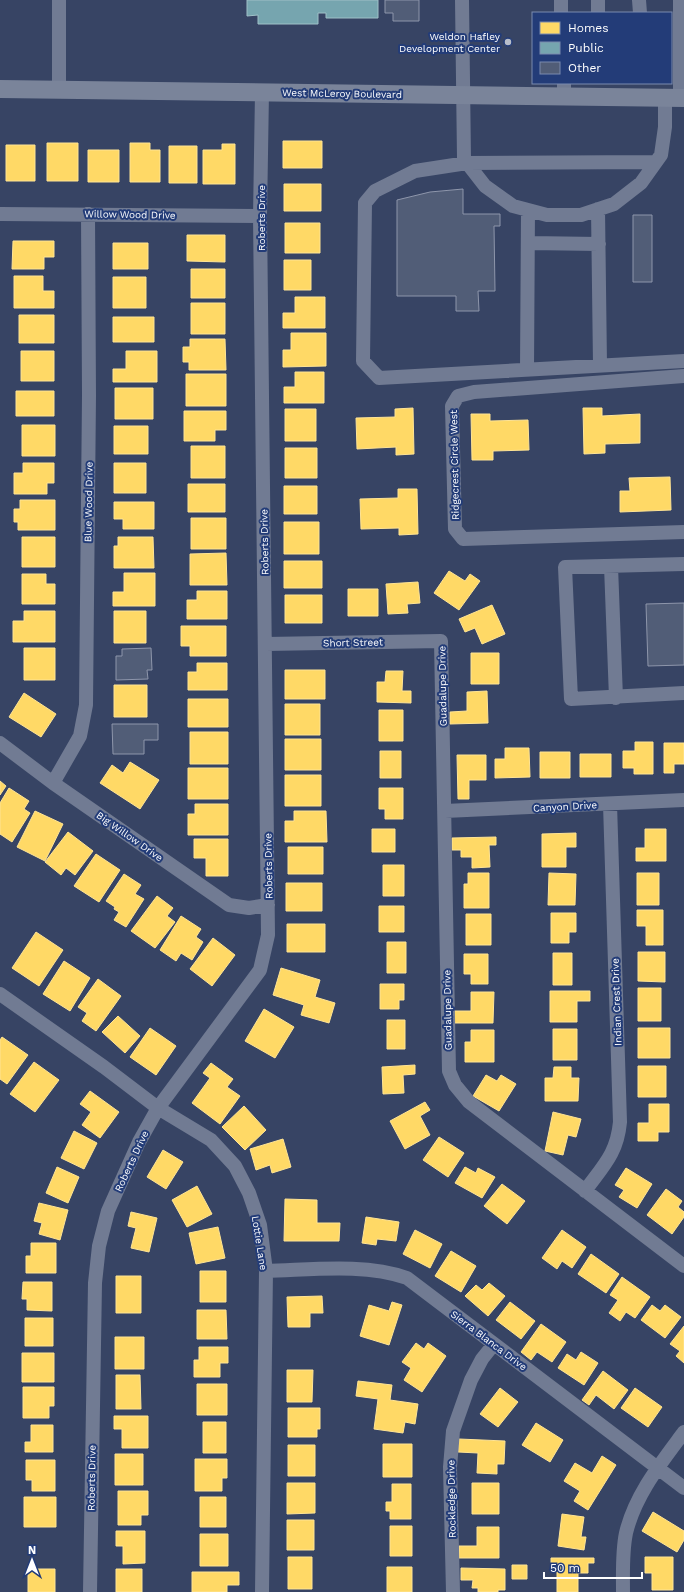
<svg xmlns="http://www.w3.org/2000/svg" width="684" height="1592" font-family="'Work Sans',sans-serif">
<rect width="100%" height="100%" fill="#374464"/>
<!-- homes -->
<path fill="#ffd966" stroke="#ffe494" d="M283,141h39v27h-39z
M47,143h31v38h-31z
M130,143h20v7h10v32h-30z
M222,144h13v40h-32v-34h19z
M6,145h29v36h-29z
M169,146h28v37h-28z
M88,150h31v32h-31z
M284,184h37v27h-37z
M285,223h35v30h-35z
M187,235h38v27l-38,-1z
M13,241h41v16h-10v12h-32z
M113,243h35v26h-35z
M284,260h27v30h-27z
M191,269h34v29h-34z
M14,276h29v15h11v17h-40z
M113,277h33v31h-33z
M295,297h30v31h-42v-15h12z
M191,303h34v31h-34z
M19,315h35v28h-35z
M113,317h41v25h-41z
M291,333h35v33l-43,1v-17h8z
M190,339h35l1,31h-37v-8h-6v-15h7z
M21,351h33v30h-33z
M126,351h31v31h-44v-13h13z
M295,372h29v31h-40v-16h11z
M186,374h40v32h-40z
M115,388h38v31h-38z
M16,391h38v25h-38z
M413,408l1,46 -18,1v-8l-39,2 -1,-31 39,-1v-8z
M583,408h19v8l38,-2v29l-35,1v9l-21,1z
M285,409h31v32h-31z
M184,411h42v19h-11v11h-31z
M471,414h19v7l38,-1 1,30 -36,1v9h-21z
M22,425h33v31h-33z
M114,426h34v28h-34z
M191,446h34v32h-34z
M285,448h32v30h-32z
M23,463h31v20h-7v11h-33v-21h9z
M114,463h32v30h-32z
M670,477l1,33 -51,2v-21h10l-1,-13z
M188,484h37v28h-37z
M284,486h33v28h-33z
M398,489h19l1,45 -19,1v-7l-38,1 -1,-30 38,-1z
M20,500h35v30h-37v-8h-4v-13h6z
M114,502h40v27h-31v-10h-9z
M191,518h35v31h-35z
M284,522h35v32h-35z
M22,537h33v30h-33z
M118,537h35l1,31h-40v-22h4z
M226,553l1,32h-37v-31z
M284,561h38v27h-38z
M449,571l16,10 5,-7 10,7 -21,29 -25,-17z
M124,573h31v33h-42v-14h11z
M22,574h24v10h9v20h-33z
M418,582l2,21 -13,1 1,9 -20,1 -2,-30z
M348,589h30v27h-30z
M197,591h30v28h-40v-19h10z
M285,595h37v28h-37z
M492,605l13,29 -23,10 -7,-16 -10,4 -6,-13z
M24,611h31v31h-42v-21h11z
M114,611h32v32h-32z
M181,626h45v30h-36v-10h-9z
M24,648h31v32h-31z
M471,653h28v31h-28z
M197,663h30v27h-39v-18h9z
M285,670h40v29h-40z
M386,671h17l-1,20h9v12l-34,-1v-20h8z
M114,685h33v32h-33z
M487,691l1,32 -38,1v-12l17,-1v-19z
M24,693l32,21 -15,23 -32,-20z
M188,699h40v28h-40z
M285,704h35v31h-35z
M379,710h24v31h-24z
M190,732h38v32h-38z
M285,739h36v31h-36z
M635,742h18v32h-19v-6h-11v-17h12z
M664,743h20v21h-10v9h-10z
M505,748h24l1,29 -35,1v-19h10z
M380,751h21v27h-21z
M540,752h30v26h-30z
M580,754h31v23h-31z
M457,755h29v25h-17v19h-11z
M130,762l29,18 -19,29 -40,-26 12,-18 11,8z
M188,768h40v31h-40z
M285,775h36v31h-36z
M0,781l6,5 -6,9z
M9,788l20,13 -5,8 6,4 -18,29 -12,-8v-31z
M379,788h24v31h-18v-10h-6z
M195,804h33v31h-40v-21h7z
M35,811l28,13 -18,37 -28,-14z
M294,811h32l1,31h-42v-21h9z
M372,829h23v23h-23z
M645,829h21v32h-30v-13h9z
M68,832l25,19 -18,24 -9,-7 -5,7 -16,-13z
M576,833v14h-10v20h-24v-33z
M496,837v8h-7l1,22 -18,1v-11h-11v-7h-9v-12z
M194,839h34v37h-22v-18h-12z
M288,847h35v27h-35z
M96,854l24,16 -21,32 -25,-16z
M383,865h21v31h-21z
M468,873h21v35h-25v-24h4z
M549,873l27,1 -1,31h-27z
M637,873h22v32h-22z
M124,874l17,11 -6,9 9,5 -18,28 -12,-7 5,-8 -5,-3 1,-2 -9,-6z
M286,883h36v28h-36z
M157,896l16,12 -6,8 8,6 -20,26 -24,-17z
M379,906h25v26h-25z
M637,910h26v35h-17v-19h-9z
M551,913h25v19h-7v11h-18z
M466,914h25v31h-25z
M181,916l20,13 -5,8 7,5 -11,18 -11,-7 -5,8 -16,-11z
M287,924h38v28h-38z
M36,932l27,18 -24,36 -27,-18z
M213,938l22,17 -23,31 -22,-17z
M387,942h19v31h-19z
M638,952h27v30l-27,-1z
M553,953h19v32h-19z
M464,954h24v30h-17v-10h-7z
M64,961l26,17 -20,33 -27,-17z
M281,968l39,12 -5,17 20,6 -6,20 -28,-8 3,-10 -31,-10z
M98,979l23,17 -25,35 -14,-10 5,-8 -9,-6z
M380,984h24v16h-5v9h-19z
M638,988h23v33h-23z
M550,991h40v10h-13v21h-27z
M471,992h23l-1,31h-39v-12h17z
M264,1009l30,18 -19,31 -30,-17z
M118,1016l22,20 -15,17 -23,-21z
M387,1020h18v29h-18z
M150,1028l26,18 -20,29 -26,-18z
M638,1028h32v30h-32z
M553,1029h24v31h-24z
M471,1030h23v32h-29v-20h6z
M2,1037l26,18 -21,29 -7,-5v-39z
M34,1062l25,18 -24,32 -25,-18z
M211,1063l22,16 -6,8 13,9 -20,28 -28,-21 18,-25 -7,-5z
M415,1065v9l-12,1 1,18 -21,1 -1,-27z
M638,1066h28v31h-28z
M554,1067h17v11h8l-1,23h-33v-23h8z
M486,1075l11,6 4,-6 15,9 -17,27 -26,-15z
M90,1091l29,21 -19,26 -18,-13 9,-13 -11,-8z
M425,1102l5,8 -10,6 10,19 -25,14 -15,-28z
M649,1104h20v28h-11v9h-20v-18h11z
M244,1106l22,24 -21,20 -23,-23z
M553,1112l28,7 -5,18 -8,-2 -5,20 -18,-4z
M74,1131l23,12 -13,26 -23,-11z
M439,1137l25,16 -16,24 -25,-17z
M283,1139l8,28 -19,6 -2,-8 -14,5 -6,-21z
M163,1150l20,12 -17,27 -19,-12z
M57,1167l22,10 -11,26 -22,-10z
M465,1167l11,6 2,-5 17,9 -13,21 -27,-15z
M626,1168l26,16 -15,24 -18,-11 5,-7 -9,-5z
M502,1184l23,17 -18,23 -23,-18z
M197,1186l15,28 -25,13 -15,-27z
M666,1189l16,12 -4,6 6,5v5l-12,17 -25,-19z
M285,1199l32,1v23h23l-1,18h-55z
M39,1203l29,7 -8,30 -21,-6 3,-11 -8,-2z
M131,1212l26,6 -8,34 -18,-4 5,-20 -8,-2z
M366,1217l33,5 -3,19 -19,-2 -1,6 -14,-2z
M218,1227l7,31 -29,6 -7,-31z
M415,1230l27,14 -12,24 -27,-14z
M562,1230l24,17 -14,21 -10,-7 -5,8 -15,-11z
M31,1243h25v30h-30v-17h5z
M451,1251l25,15 -15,26 -26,-16z
M591,1254l28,20 -13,19 -28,-19z
M200,1271h26v31h-26z
M116,1276h25v37h-25z
M622,1277l28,20 -15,21 -9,-6 -6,9 -11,-8 9,-13 -8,-5z
M23,1282h29v29l-25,-1v-11h-5z
M489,1283l16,13 -17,20 -23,-20 11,-11 6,5z
M322,1296l1,17h-13v14h-22l-1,-30z
M392,1302l10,3 -13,40 -29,-9 9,-31 20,6z
M510,1302l25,19 -14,18 -25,-19z
M652,1305l8,6 5,-6 16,12 -16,21 -24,-18z
M197,1310h29l1,29h-30z
M25,1318h28v28h-28z
M541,1324l25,18 -14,20 -15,-10 -6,8 -10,-8z
M684,1326v37l-8,-7 4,-5 -10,-7z
M115,1337h29v32h-29z
M416,1343l8,6 4,-6 18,13 -24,36 -18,-12 7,-12 -9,-6z
M199,1347h29v16h-8v14h-26v-17h5z
M581,1352l17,11 -14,22 -26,-17 9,-14 9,6z
M22,1353h32v29h-32z
M287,1370h26l-1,32h-25z
M603,1371l25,19 -14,19 -18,-14 -7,10 -7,-5z
M116,1375h24l1,34h-25z
M358,1381l34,4 -2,15 28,4 -3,20 -10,-2 -2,11 -29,-4 4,-30 -22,-3z
M197,1384h30v31h-30z
M23,1387h31v19h-5v12h-26z
M500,1388l18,14 -20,25 -18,-13z
M635,1388l27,19 -14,20 -27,-19z
M288,1408h32v21h-3v8h-29z
M114,1416h34v32h-26v-19h-8z
M203,1422h23v31h-23z
M536,1423l27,17 -13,22 -28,-17z
M31,1425h22v27h-28v-10h6z
M459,1439l46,2 -1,23h-7v10l-20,-1 1,-20 -20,-1z
M383,1444h29v33h-29z
M288,1445h27v31h-27z
M115,1454h28v31h-28z
M602,1456l14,9 -28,45 -14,-9 6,-10 -16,-10 11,-18 17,10z
M195,1459h32v19h-5v13h-27z
M26,1460h29v31h-23v-11h-6z
M287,1483h28v30l-28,1z
M472,1483h27v31h-27z
M392,1484h19v35h-21v-8h-4v-9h6z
M118,1491h30v24h-7v10h-23z
M24,1497h32v30h-32z
M200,1497h26v30h-26z
M653,1512l31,19v9l-7,12 -35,-21z
M562,1514l22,3 -3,20h5l-2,13 -26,-4z
M287,1520h27v30h-27z
M390,1526h22v30h-22z
M477,1527h22v31h-40v-12h18z
M116,1531h29v32l-22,1v-18h-7z
M200,1534h28v32h-28z
M288,1557h24v32h-24z
M645,1557h28v33h-21v-17h-7z
M551,1558h43v5h-6v10h-10v19h-21v-20h-6z
M512,1565h15v14h-15z
M387,1567h25v25h-25z
M461,1568l44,1v21h-7v2h-20v-4h-6l1,-8h-12z
M28,1569h27v23h-27z
M116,1569h26v23h-26z
M192,1572h47v13h-12v7h-35z"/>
<!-- public -->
<path fill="#76a5af" stroke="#9fc0c7" d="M247,0h131v18h-52v-5h-8v11h-60v-9l-11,1z"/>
<!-- building -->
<path fill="#515d77" stroke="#8e96ab" d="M385,0h34v21h-26v-8h-8z
M463,189v25h37v12h-6l1,65h-17l1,20h-23v-15h-59v-96l33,-8z
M633,215h19v67h-19z
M684,603v62l-36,1 -2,-62z
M151,648l1,22h-5l1,9 -32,1v-24h6v-7z
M112,724h46v16h-14v14h-31z"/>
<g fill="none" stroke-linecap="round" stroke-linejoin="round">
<!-- minor -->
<path stroke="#717b93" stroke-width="14" d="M462,0l2,159 21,27 28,20 34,9h34l33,-11 27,-21 20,-28 4,-28v-29
M561,0v13
M598,0v13
M639,0l1,13
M680,0v98
M564,83v12
M59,90v-90
M656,162l-189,1 -52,8 -40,20 -10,12 -2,158 16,17 305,-17
M598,209l2,156
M0,214l260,2
M529,243l70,1
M527,370l1,-160
M684,376l-210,16 -16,4 -6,10 3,123 8,10 221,-7
M684,564l-119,3 6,132 113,-6
M611,566l5,132
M266,644l175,-3 8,430 6,14 14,17 215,164
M0,743l53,40 176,122 20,3 19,-3
M53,783l27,-47 6,-31 3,-310 -1,-181
M445,811l239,-11
M0,994l104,73 54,41 53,32 24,26 14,27 11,32 6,46 -4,321
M585,1191c18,-25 32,-37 35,-69l-10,-318
M266,1271c45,-1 98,-8 141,7l277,210
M90,1592l5,-309 4,-37 9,-35 31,-69 19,-34 102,-138 8,-35 -8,-719 2,-124
M453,1592l-3,-125 3,-36 18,-51 11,-21 12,-15
M623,1592c0,-19 -1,-40 3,-59 9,-38 35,-70 58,-101"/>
<!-- major -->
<path stroke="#7a849a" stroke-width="18" d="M0,89l684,9"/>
</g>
<!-- markers -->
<circle fill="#b9bec9" stroke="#233c78" stroke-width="1.5" cx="508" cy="42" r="4"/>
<g text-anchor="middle" stroke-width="4" stroke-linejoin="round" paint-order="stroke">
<!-- poi labels -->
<g font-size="10" fill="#fff" stroke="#233c78" text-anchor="end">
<text x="500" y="40">Weldon Hafley<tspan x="500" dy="12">Development Center</tspan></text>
</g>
<!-- street labels -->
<g font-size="10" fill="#fff" stroke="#233c78">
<text transform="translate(342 93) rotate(1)" y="4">West McLeroy Boulevard</text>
<text transform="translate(130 214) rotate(1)" y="4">Willow Wood Drive</text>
<text transform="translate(261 218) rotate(-90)" y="4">Roberts Drive</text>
<text transform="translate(454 465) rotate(-91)" y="4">Ridgecrest Circle West</text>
<text transform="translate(88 502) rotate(-89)" y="4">Blue Wood Drive</text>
<text transform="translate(264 542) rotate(-91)" y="4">Roberts Drive</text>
<text transform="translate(353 642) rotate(-1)" y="4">Short Street</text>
<text transform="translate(442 686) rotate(-91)" y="4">Guadalupe Drive</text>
<text transform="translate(565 806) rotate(-3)" y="4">Canyon Drive</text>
<text transform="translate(130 836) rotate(35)" y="4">Big Willow Drive</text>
<text transform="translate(268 866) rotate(-91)" y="4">Roberts Drive</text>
<text transform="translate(616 1002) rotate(-92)" y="4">Indian Crest Drive</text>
<text transform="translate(447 1010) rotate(-91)" y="4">Guadalupe Drive</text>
<text transform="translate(131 1161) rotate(-65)" y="4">Roberts Drive</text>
<text transform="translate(260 1243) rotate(81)" y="4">Lottie Lane</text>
<text transform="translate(489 1340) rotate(37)" y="4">Sierra Blanca Drive</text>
<text transform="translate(91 1478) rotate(-89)" y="4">Roberts Drive</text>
<text transform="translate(451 1499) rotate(-91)" y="4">Rockledge Drive</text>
</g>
</g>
<!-- legend -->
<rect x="532" y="12" width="140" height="72" fill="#233c78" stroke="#7b8aae"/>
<rect x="540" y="22" width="20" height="12" fill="#ffd966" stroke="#7b8aae"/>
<text x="568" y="32" font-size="12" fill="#ffffff">Homes</text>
<rect x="540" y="42" width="20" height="12" fill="#76a5af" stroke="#7b8aae"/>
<text x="568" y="52" font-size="12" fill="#ffffff">Public</text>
<rect x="540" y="62" width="20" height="12" fill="#515d77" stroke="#7b8aae"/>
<text x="568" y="72" font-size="12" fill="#ffffff">Other</text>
<!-- north arrow -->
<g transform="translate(32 1560)" stroke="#233c78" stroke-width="3" paint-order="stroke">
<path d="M0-3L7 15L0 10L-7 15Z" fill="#ffffff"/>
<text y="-6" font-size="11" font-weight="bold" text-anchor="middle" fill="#ffffff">N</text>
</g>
<!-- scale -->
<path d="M544 1572v6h98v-6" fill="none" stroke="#ffffff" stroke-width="2"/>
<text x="550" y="1572" font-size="12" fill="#ffffff" stroke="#233c78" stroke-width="3" paint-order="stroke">50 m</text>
</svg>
